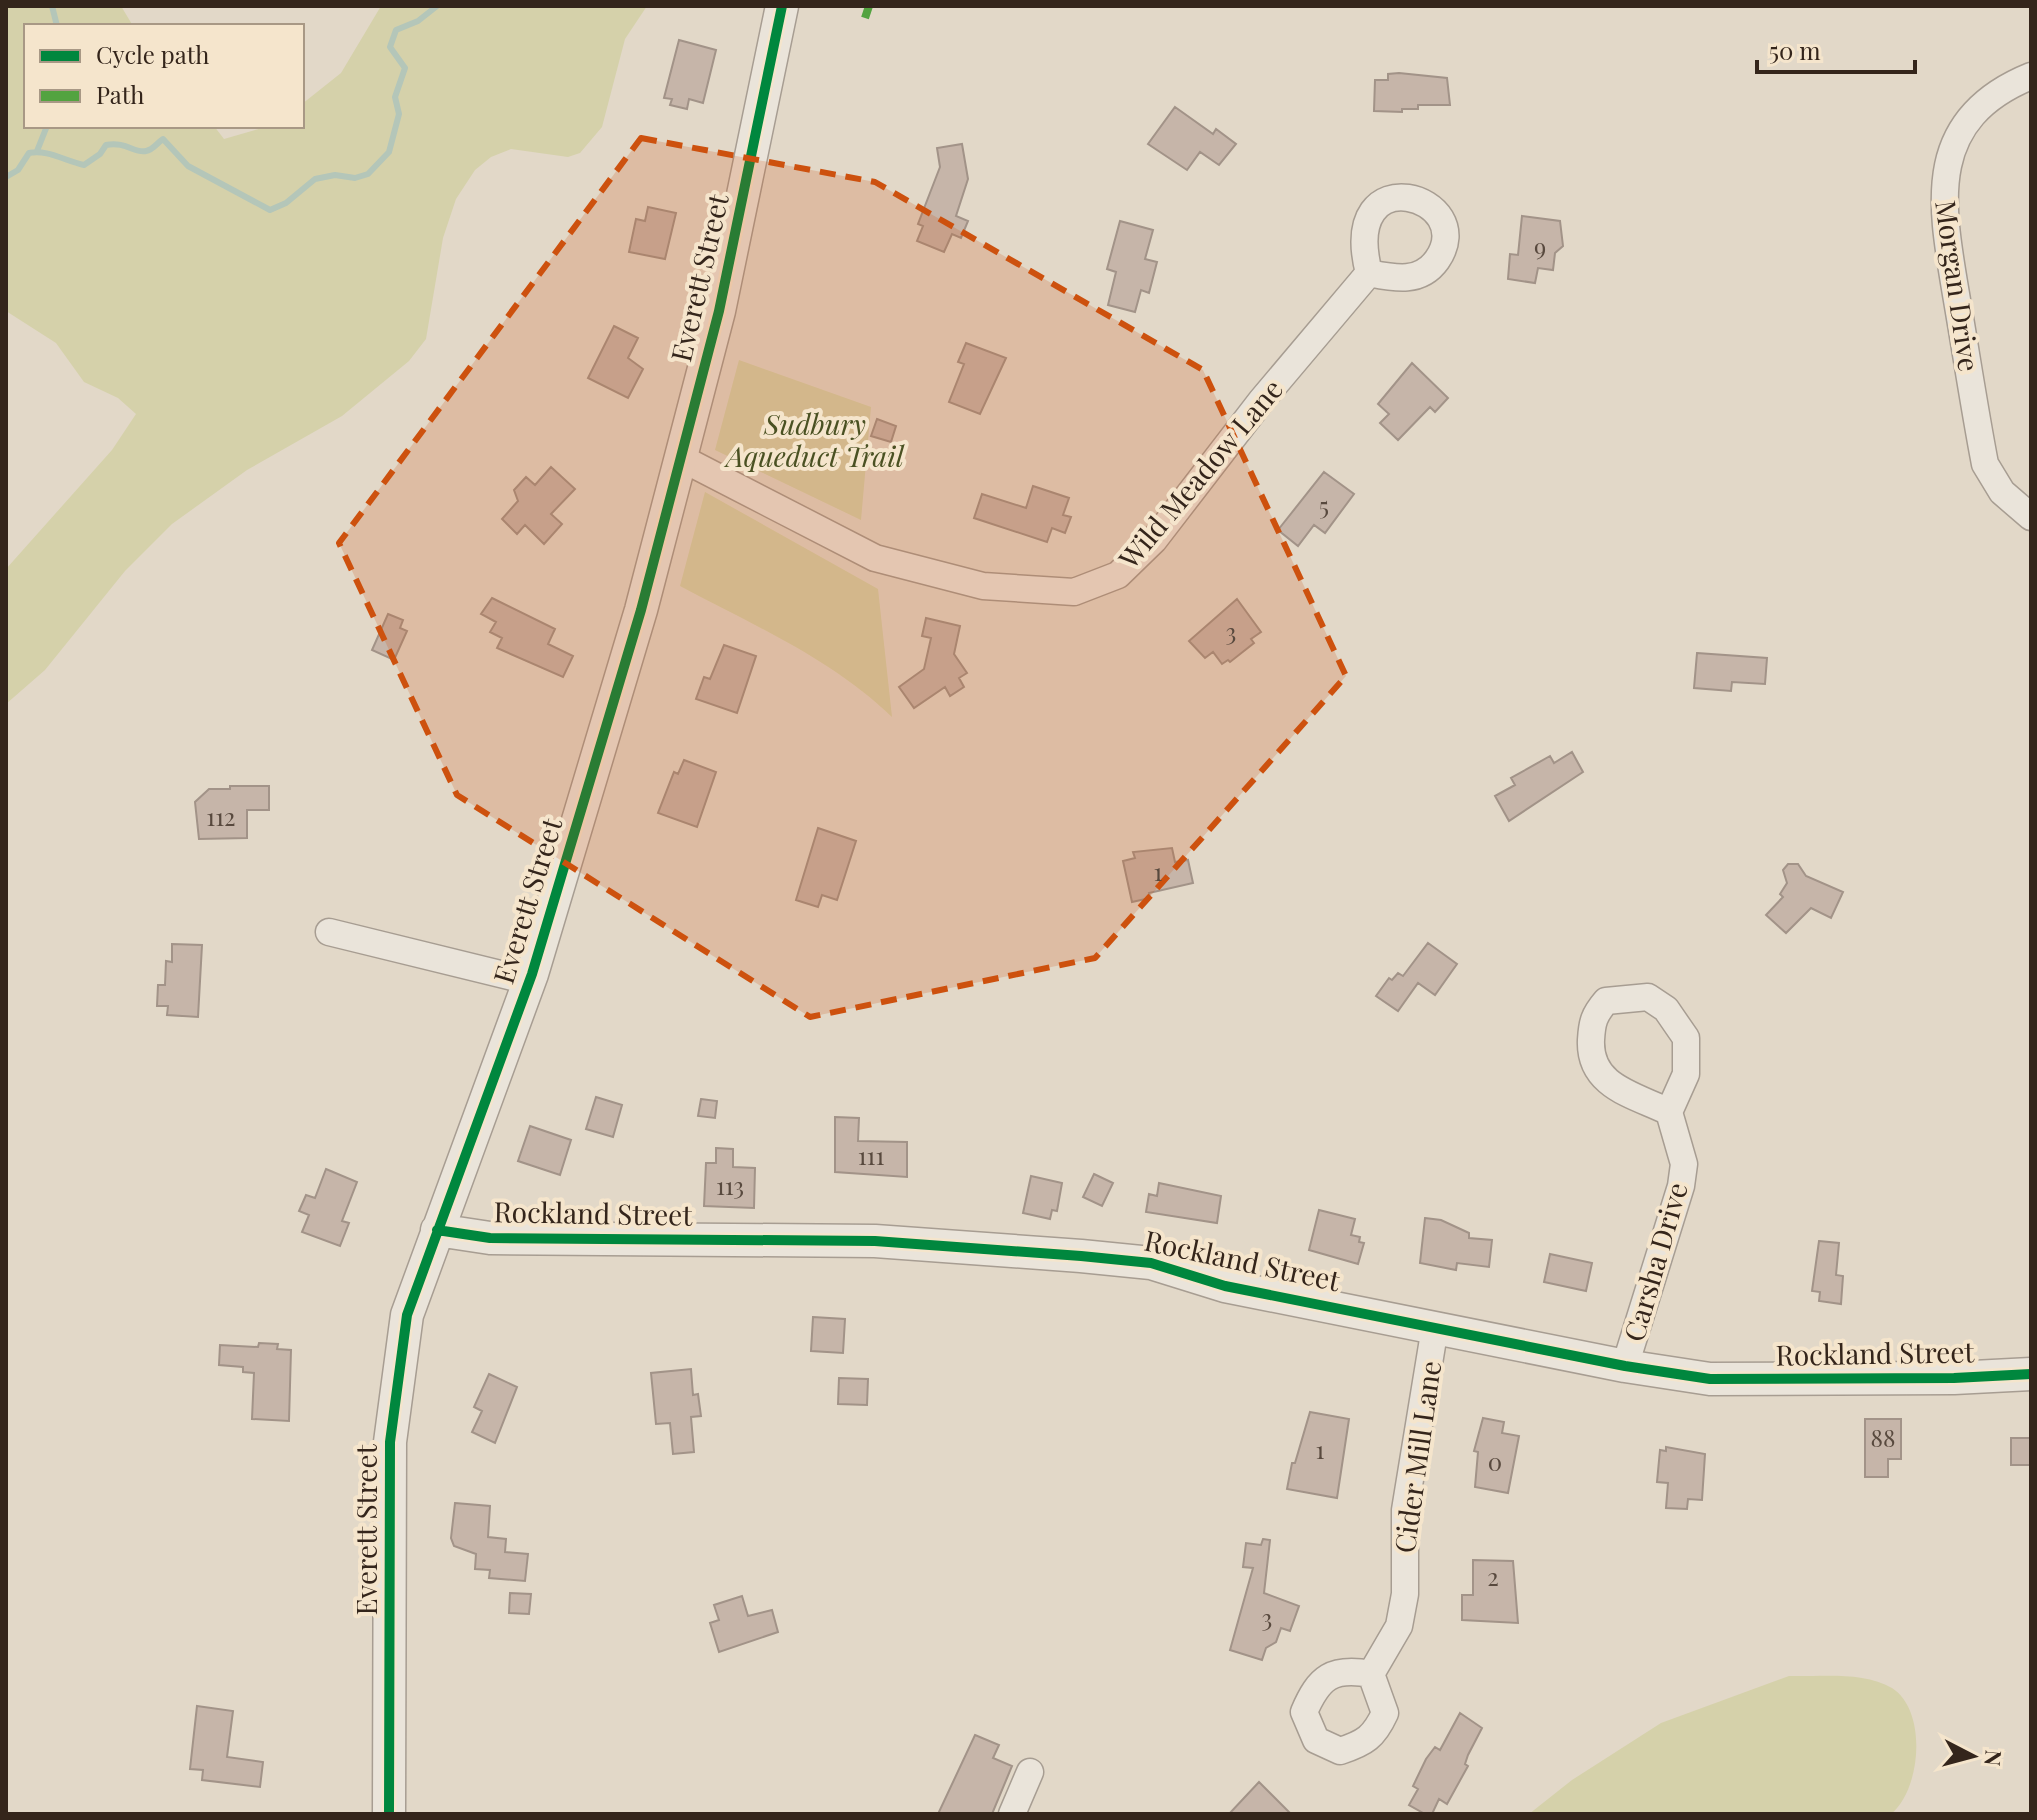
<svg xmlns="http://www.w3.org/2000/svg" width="2037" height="1820" font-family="'Playfair Display',serif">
<rect width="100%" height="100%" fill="#e2d8c8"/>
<!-- green -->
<path fill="#d5d1aa" d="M6,6h115l12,20h-107v100h188l10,13 45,-13h33v-22l39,-31 40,-67h266l-22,33 -23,88 -22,26 -12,4 -57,-8 -20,8 -16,13 -19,29 -13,39 -17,101 -17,22 -67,55 -95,54 -75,54 -47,47 -80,99 -39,34v-135l106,-119 24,-36 -18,-16 -34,-16 -28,-39 -50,-32z
M739,360l132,47 -10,113 -146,-70z
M705,492l173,97 14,128c-60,-58 -139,-92 -212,-131z
M1789,1676c32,1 74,-5 103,12 36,23 29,102 -1,126h-362l43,-34 89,-57z"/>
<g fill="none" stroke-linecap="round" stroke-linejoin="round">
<!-- stream -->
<path stroke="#b4c6b9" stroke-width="6" d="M52,6l5,20
M37,151l10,-25
M6,177l12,-7 11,-17c18,-4 36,8 55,12l16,-11 6,-9c20,-4 29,9 40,6 7,-1 11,-8 17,-12l25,27 82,44 16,-7 29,-24 20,-4 20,3 13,-4 21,-22 10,-38 -4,-17 10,-29 -15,-21 6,-17 22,-9 19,-15"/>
</g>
<!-- building -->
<path fill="#c6b5a9" stroke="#a29388" stroke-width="2" d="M679,40l37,10 -13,53 -14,-4 -2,10 -17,-4 2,-6 -8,-1z
M1399,73l48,5 3,27h-32v4h-16v3l-28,-1 1,-31h13v-6z
M1175,107l38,27 3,-5 20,15 -17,21 -19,-13 -13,18 -39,-26z
M962,144l6,35 -12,37 12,5 -7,17 -9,-4 -8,18 -27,-11 6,-15 -5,-2 22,-57 -3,-19z
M648,207l28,6 -11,46 -36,-7 7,-33 9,2z
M1522,216l38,5 3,25 -8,7 -2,17 -15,-2 -3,15 -27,-4 2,-25 8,1z
M1120,221l33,9 -8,29 12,3 -8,31 -8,-3 -6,22 -27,-7 8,-33 -9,-3z
M614,326l24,12 -10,20 15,11 -15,29 -40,-20z
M966,343l40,15 -26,56 -31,-12 15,-38 -6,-2z
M1412,363l36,35 -13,14 -5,-5 -32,33 -18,-17 9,-9 -11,-10z
M877,419l19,7 -5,16 -20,-6z
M551,467l24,22 -24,25 11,10 -18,20 -19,-19 -8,9 -15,-15 16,-18 -4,-11 12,-13 9,8z
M1324,472l30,22 -29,39 -11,-8 -16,21 -20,-16z
M1033,486l36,12 -6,17 8,2 -6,16 -13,-5 -5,14 -73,-24 8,-24 44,14z
M492,598l63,31 -7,15 25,12 -10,21 -66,-29 5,-10 -12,-6 6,-10 -15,-8z
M1237,599l24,33 -10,7 3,4 -24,19 -2,-2 -6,4 -9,-12 -8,6 -16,-17z
M388,614l15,6 -3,8 7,3 -13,29 -22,-10z
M926,618l34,8 -6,28 13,19 -8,5 5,9 -14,9 -5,-9 -31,21 -15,-21 25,-18 7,-31 -9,-2z
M724,645l32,11 -19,57 -41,-14 8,-22 6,2z
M1697,653l70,5 -2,26 -33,-2 -1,9 -37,-3z
M1572,752l11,20 -74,49 -14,-25 20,-11 -4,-7 39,-22 4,7z
M684,760l32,12 -19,55 -39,-14 16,-41 4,2z
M230,786h39v24h-22v28l-48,1 -4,-37 14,-13h21z
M818,828l38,13 -19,59 -15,-5 -4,12 -22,-7z
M1172,848l3,14 13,-2 5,23 -44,10 1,5 -18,4 -9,-41 12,-3 -2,-6z
M1788,864h10l8,12 37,16 -12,26 -20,-10 -25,25 -20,-18 17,-18 -3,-3 7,-11 -4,-13z
M1428,943l29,21 -22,31 -17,-12 -20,28 -22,-15 13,-18 3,2 6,-7 5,3z
M172,944l30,1 -4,72 -31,-2 1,-9h-11l1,-21h7l1,-24 6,1z
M596,1097l26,8 -9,32 -27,-8z
M701,1099l16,2 -2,17 -17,-2z
M835,1117l24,1 -1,23 49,1v35l-72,-5z
M530,1126l41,14 -11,35 -42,-14z
M716,1148l17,1v18l22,1 -1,40 -50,-2 2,-43h10z
M326,1169l31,13 -15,39 7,2 -9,23 -38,-14 7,-17 -10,-4 7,-16 9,3z
M1094,1174l19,9 -11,23 -19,-9z
M1031,1176l31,7 -5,28 -5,-1 -2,9 -27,-6z
M1159,1183l62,13 -4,27 -71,-11 3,-18 8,2z
M1319,1210l36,9 -4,16 9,2 -1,5 5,1 -6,21 -49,-14z
M1425,1218l16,2 28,13v5l23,2 -3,27 -32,-4 -1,7 -36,-7z
M1819,1241l20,2 -3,32 7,1 -2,28 -22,-3 1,-9 -8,-1z
M1550,1254l42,9 -6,28 -42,-9z
M813,1317l32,2 -2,34 -32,-2z
M259,1343l19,1 -1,5 14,1 -2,71 -37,-2 2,-46 -11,-1v-5l-24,-2 1,-20 38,2z
M691,1369l2,26 5,-1 3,22 -10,1 3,35 -21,2 -3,-31 -14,1 -5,-51z
M489,1374l28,13 -22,56 -23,-11 10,-21 -8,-4z
M839,1378l29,1 -1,26 -29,-1z
M1310,1412l39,7 -12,79 -50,-9 5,-26h3z
M1483,1418l21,4 -2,11 17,3 -11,57 -33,-6 3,-35 -4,-1z
M1865,1419h36v40h-13v18h-23z
M2011,1438h20v27h-20z
M1666,1447l39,7 -3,46 -14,-1 -1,10 -21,-1 2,-25 -11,-1 3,-32 6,1z
M455,1503l35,3 -2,31 18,2 -1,13 23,2 -3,27 -36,-3 1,-8 -15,-1 1,-15 -22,-8 -3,-8z
M1263,1539l7,1 -6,53 35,13 -9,25 -9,-3 -5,14 -10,6 -4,12 -32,-10 23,-82 -10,-1 3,-24 15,2z
M1473,1560l40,1 5,62 -56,-3v-25h11z
M510,1593l21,1 -2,20 -20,-1z
M742,1596l6,20 24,-6 6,22 -59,20 -9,-29 9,-3 -5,-15z
M197,1706l36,5 -6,46 36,5 -3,25 -58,-7 1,-10 -13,-1z
M1460,1713l22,15 -14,27 -3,9 3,2 -21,38 -8,-5 -7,15h-7l-16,-9 9,-16 -5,-3 13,-27 9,-12 5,3z
M975,1735l24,10 -6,13 19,8 -20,48h-54z
M1259,1782l32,32h-62z"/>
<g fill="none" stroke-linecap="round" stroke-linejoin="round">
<defs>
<path id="minor" d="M2031,76c-111,45 -89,134 -73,230 9,53 17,106 27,158l17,28 29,25
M681,458l194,100 108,28 91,6 44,-17 36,-35 107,-139 108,-128c25,5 51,11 68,-13 44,-63 -99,-107 -68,13
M329,932l200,49
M1625,1366l56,-180 3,-22 -15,-52c-34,-17 -80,-25 -78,-72 1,-18 3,-25 15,-39l42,-4 18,12 20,29v36l-17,38
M1371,1674l14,39c-11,24 -20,30 -45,38l-24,-11 -12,-28c15,-35 28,-45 67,-38l28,-48 6,-32v-84l30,-183
M1012,1814l18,-42"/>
<path id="tertiary" d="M437,1230l53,8 385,3 206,15 70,7 74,23 400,80 85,13 244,-1 77,-4
M389,1814l1,-372 17,-127 125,-341 109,-364 78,-299 63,-305"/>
</defs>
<!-- minor casing -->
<use href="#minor" stroke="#a79d92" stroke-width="29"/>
<!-- tertiary casing -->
<use href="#tertiary" stroke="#a79d92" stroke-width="35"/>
<!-- minor -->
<use href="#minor" stroke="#eae4da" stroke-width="26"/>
<!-- tertiary -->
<use href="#tertiary" stroke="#eae4da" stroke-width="32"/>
<!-- quiet -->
<path stroke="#53a340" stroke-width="8" stroke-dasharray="16 8" stroke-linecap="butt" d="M865,18l4,-12"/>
<defs>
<path id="cycleway" d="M437,1230l53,8 385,3 206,15 70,7 74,23 400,80 85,13 244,-1 77,-4
M389,1814l1,-372 17,-127 125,-341 109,-364 78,-299 63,-305"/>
</defs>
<!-- cycleway casing -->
<use href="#cycleway" stroke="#f5e5cc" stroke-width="15"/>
<!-- cycleway -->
<use href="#cycleway" stroke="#00873e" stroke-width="10"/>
</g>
<!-- marked area -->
<path fill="#cd510e" fill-opacity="0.2" stroke="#cd510e" stroke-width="6" stroke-dasharray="16 10" stroke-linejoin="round" d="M641,138l234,44 328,188 143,306 -251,282 -285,59 -353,-222 -118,-252z"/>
<g text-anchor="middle" stroke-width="8" stroke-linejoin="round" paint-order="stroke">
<!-- number labels -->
<g font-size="24" fill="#58493e">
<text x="1540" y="256">9</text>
<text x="1324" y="515">5</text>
<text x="1231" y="641">3</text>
<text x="221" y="826">112</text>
<text x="1158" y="881">1</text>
<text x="871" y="1165">111</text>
<text x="730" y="1195">113</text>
<text x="1883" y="1447">88</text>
<text x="1320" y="1459">1</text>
<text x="1495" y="1471">0</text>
<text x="1493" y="1586">2</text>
<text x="1267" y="1627">3</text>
</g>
<!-- street labels -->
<g font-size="28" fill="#34251b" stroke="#f5e5cc">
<text transform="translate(700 278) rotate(-77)" y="10">Everett Street</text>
<text transform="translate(1957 286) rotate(82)" y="10">Morgan Drive</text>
<text transform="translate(1201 474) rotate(-50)" y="10">Wild Meadow Lane</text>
<text transform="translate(528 901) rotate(-73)" y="10">Everett Street</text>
<text transform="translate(593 1214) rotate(1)" y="10">Rockland Street</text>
<text transform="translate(1242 1261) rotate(12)" y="10">Rockland Street</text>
<text transform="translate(1656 1262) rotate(-74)" y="10">Carsha Drive</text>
<text transform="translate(1875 1354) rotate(-1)" y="10">Rockland Street</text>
<text transform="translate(1418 1457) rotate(-82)" y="10">Cider Mill Lane</text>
<text transform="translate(367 1530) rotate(-90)" y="10">Everett Street</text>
</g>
<!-- park labels -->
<g font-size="28" font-style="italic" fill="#4a5122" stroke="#f5e5cc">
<text x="815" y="435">Sudbury<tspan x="815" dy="32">Aqueduct Trail</tspan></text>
</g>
</g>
<!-- border -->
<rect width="2037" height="1820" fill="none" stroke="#34251b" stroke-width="16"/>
<!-- legend -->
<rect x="24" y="24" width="280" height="104" fill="#f5e5cc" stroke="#a89885" stroke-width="2"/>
<rect x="40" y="50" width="40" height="12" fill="#00873e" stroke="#a89885" stroke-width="2"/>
<text x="96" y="64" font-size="24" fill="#34251b">Cycle path</text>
<rect x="40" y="90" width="40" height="12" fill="#53a340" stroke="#a89885" stroke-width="2"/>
<text x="96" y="104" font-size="24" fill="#34251b">Path</text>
<!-- north arrow -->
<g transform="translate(1973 1756) rotate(96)" stroke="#f5e5cc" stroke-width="6" paint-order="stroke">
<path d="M0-6L14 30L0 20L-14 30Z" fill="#34251b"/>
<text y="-12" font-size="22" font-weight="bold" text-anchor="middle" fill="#34251b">N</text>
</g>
<!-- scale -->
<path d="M1757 60v12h158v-12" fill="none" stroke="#34251b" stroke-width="4"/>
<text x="1769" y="60" font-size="24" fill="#34251b" stroke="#f5e5cc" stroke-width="6" paint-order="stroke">50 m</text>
</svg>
